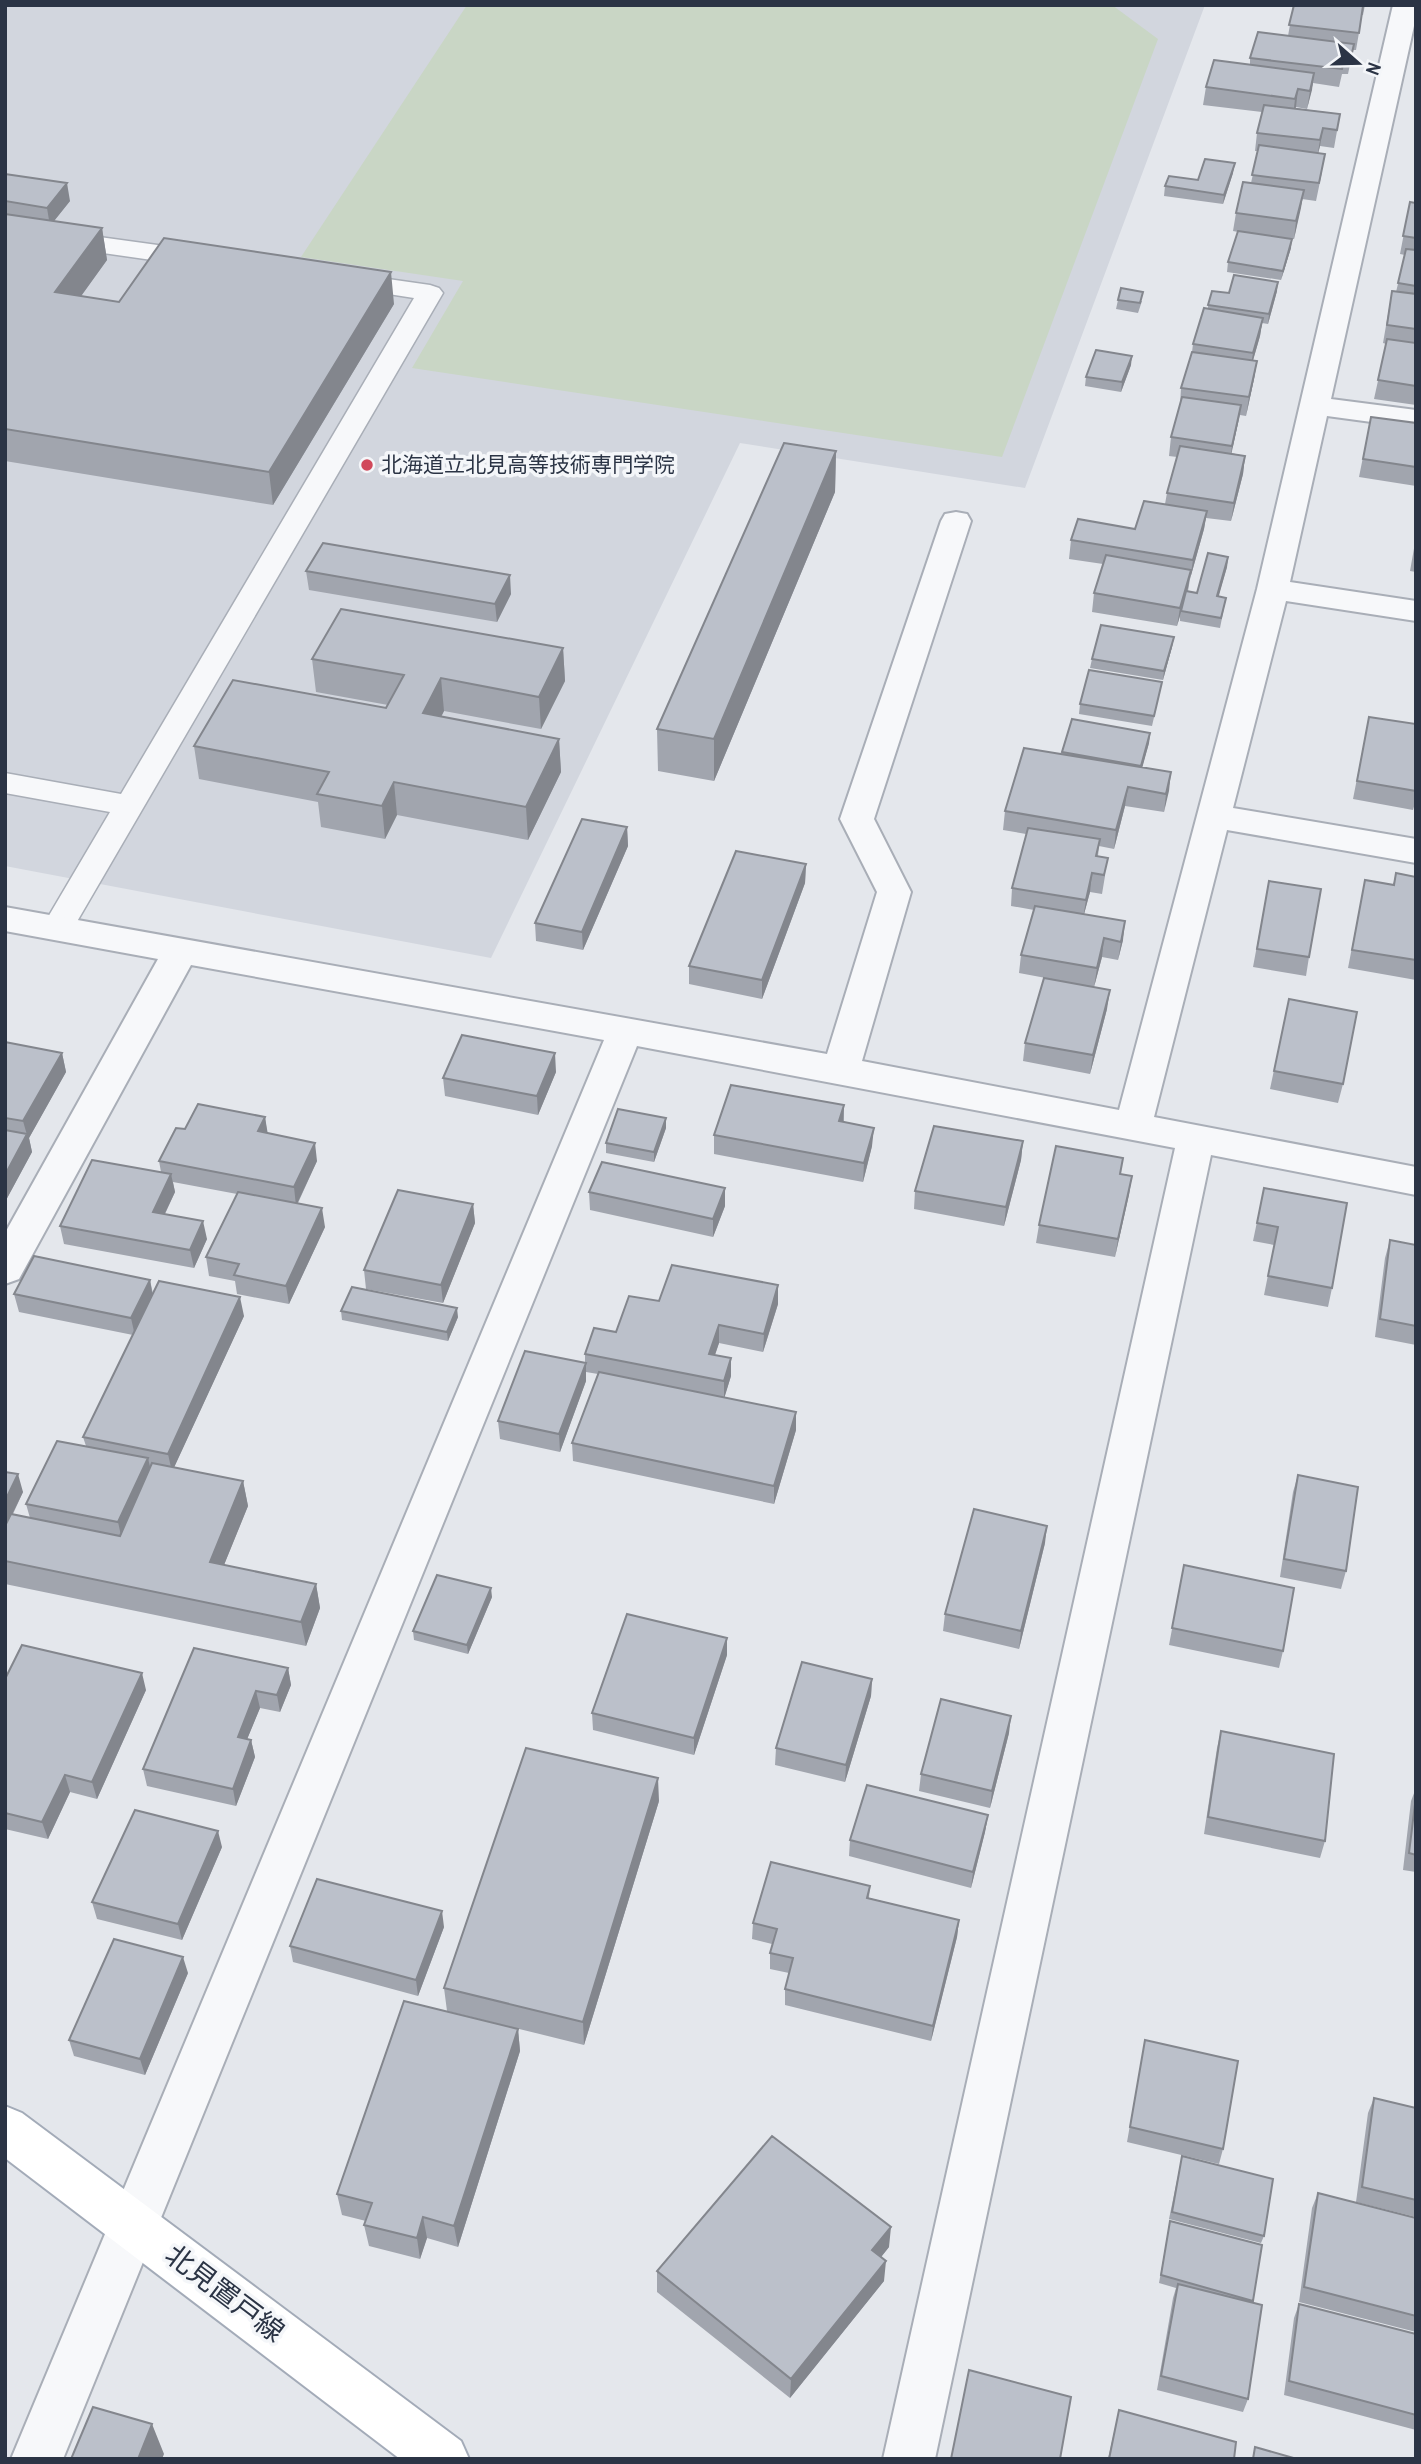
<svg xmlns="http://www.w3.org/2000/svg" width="1421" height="2464" font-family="'Archivo Narrow','Noto Sans JP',sans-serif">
<rect width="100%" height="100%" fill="#e4e7ec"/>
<!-- built -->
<path fill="#d2d6de" d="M5,5h1200l-180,483 -285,-45 -249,515 -486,-92z"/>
<!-- green -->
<path fill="#c9d6c5" d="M467,5h645l46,34 -156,418 -590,-89 51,-87 -162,-24z"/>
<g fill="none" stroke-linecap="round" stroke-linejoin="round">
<defs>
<path id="service" d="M5,224l196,27 9,3 4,5 -4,5 -9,3 -196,-28z
M346,273l84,12 9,3 4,5 -375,644 -11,3 -11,-3 -5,-8 69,-117 -105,-19v-20l116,21 293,-496 -77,-12 -4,-5 4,-5z"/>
<path id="minor" d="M1393,5h23v12l-85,382 85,11v18l-89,-12 -37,166 126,19v20l-130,-20 -53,207 183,31v24l-189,-33 -73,287 262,50v28l-205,-40 -276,1304h-52l292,-1311 -538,-102 -574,1413h-52l593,-1419 -413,-75 -172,314 -14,5v-51l153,-274 -153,-28v-24l822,147 50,-162 -37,-73 101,-298 4,-7 11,-2 11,2 4,7 -97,298 37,73 -49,169 257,49 138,-521z"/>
<path id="primary" d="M5,2106l17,7 439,328 8,18h-69l-395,-301z"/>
</defs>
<!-- service casing -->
<use href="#service" stroke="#a9aeb7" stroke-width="3"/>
<!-- minor casing -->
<use href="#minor" stroke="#a9aeb7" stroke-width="4"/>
<!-- primary casing -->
<use href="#primary" stroke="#a3abb8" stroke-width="4"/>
<!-- service -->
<use href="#service" fill="#f7f8fa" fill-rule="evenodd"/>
<!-- minor -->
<use href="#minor" fill="#f7f8fa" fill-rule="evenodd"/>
<!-- primary -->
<use href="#primary" fill="#fff" fill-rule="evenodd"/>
</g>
<!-- wall -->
<path fill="#a1a5ae" d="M1282,5h83l-2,10h-1l-6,35h-3l-5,24h-6l-3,13 -26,-4 -6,26 -11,-2 -1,1 45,6 -6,34 -14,-2 -2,7 4,19 -6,29 -14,-2 -8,40 -14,-2 11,11 -10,32 -54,-8 1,-10 10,-30 -5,-1 3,-18 15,-30 7,-32h-3l2,-18 5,-21 -59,-7 3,-18 44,-23v-6l38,-22 5,-29z
M1233,173l-10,31 -59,-8 1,-10z
M5,174l65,27 -16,20 48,7 5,32 -26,36 38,6 275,2 -121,201 -268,-44z
M1410,202l6,1v202l-42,-6 12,-55 -3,-1 9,-52 4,1 9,-37 -5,-1z
M1277,291l-9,33 -6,-1 -2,13 -7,24 4,1 -3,18 -8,37 -6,-1 -9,38 14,3 -2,18 -12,47 -25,-3 -2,11 -14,50 -2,12 9,2 31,-36 -1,10 -9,30 8,1 -6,30 -40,-7v-5l-3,10 -85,-14 2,-19 9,-29 -34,-5 2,-19 64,-11 30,-25 2,-11 10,-36 -8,-1 2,-19 9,-31 1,-18 11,-36 1,-8 15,-35v-4l21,-12z
M1118,300l24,1 -4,12 -22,-4z
M1131,365l-10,27 -36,-6 1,-9z
M1371,417l45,6v63l-57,-9z
M836,451l-1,41 -121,289 -56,-10 -1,-42z
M1416,537v35l-6,-1z
M306,571l205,23 -14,28 -188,-32z
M1174,637l-2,10 -9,33 -73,-12 2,-9z
M563,648l2,33 -24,48 -97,-18 -3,6 118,22 2,33 -33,68 -131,-25 -12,24 -64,-12 -3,-25 -119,-23 -5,-33 192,-38 2,-3 -72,-13 -4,-33z
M1160,691l-8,35 -73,-12 1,-10z
M1369,717l47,7v76l-3,10 -60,-11z
M1072,719l78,14 -1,10 -7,24 29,5 -7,40 -39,-6 -11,43 -15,-3 -1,10 7,20 -3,18 -12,-2 -6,22 39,26 -5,20 -16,-3 -8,30 -75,-14 2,-18 13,-45 -23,-4 1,-18 14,-54 -23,-4 2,-19 56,-57z
M627,827l1,19 -45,104 -47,-9 -1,-18z
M806,864l-1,19 -43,116 -73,-15v-18z
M1396,873l20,4v103l-68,-12 17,-88 28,5z
M1269,881l40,76 -3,19 -53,-9z
M1289,999l54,85 -5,19 -68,-14z
M1107,1009l-17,65 -67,-13 2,-18z
M5,1042l57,11 4,19 -37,66 3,14 -27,50z
M556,1072l-18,43 -93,-19 -2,-18z
M844,1105v17l28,24 -9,36 -149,-28v-19z
M265,1117l2,16 50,28 -19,42 27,24 -36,77 -52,-10 -2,-13 -26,-5 -3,-19 31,-63 -64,-12 2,10 -10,22 42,25 -13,29 -130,-24 -4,-18 101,-54 -2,-11 26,-32z
M666,1128l-12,34 -48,-9v-10z
M1023,1141l-2,19 -17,66 -90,-17 1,-18z
M1132,1176l-17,81 -79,-14 3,-18z
M725,1188v18l-12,31 -123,-27 -1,-18z
M1264,1188l68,100 -4,19 -64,-12 10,-50 -21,-4z
M473,1204l2,19 -32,80 -77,-14 -2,-19z
M1390,1240l26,5v100l-41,-8 10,-79z
M150,1280l3,14 91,22 -70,151 69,14 5,25 -24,59 92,19 4,24 -14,38 -301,-62v-112l18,20 -10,22 17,4 -4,-14 60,-58 -3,-9 50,-102 -114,-23 -5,-18z
M659,1301l119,3 -15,48 -44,-9 -4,12 16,21 -7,22 72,14v18l-22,74 -201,-43 -1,-18 26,-69 -12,-2v9l-26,71 -60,-13 -2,-18 87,-58v-9z
M341,1311l117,6 -10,24 -106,-21z
M1298,1475l48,96 -5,18 -61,-12 13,-85z
M1045,1543l-26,106 -76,-18 2,-17z
M1184,1565l99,86 -4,17 -110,-23z
M492,1597l-24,57 -54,-14 -1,-9z
M727,1655l-33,100 -101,-25 -1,-17z
M288,1668l3,17 -11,27 -20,-4 -13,31 4,1 4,17 -19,49 -89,-20 -4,-17z
M5,1679l141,11 -49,109 -27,-7 -22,47 -43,-10z
M872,1679l-1,17 -26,86 -70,-17 1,-17z
M1221,1731l104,110 -5,17 -116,-24 13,-86z
M1009,1733l-19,75 -71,-17 2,-17z
M1416,1788v84l-13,-2 8,-69z
M659,1801l-75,244 -137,-34 -3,-23z
M988,1815l-3,17 -14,56 -122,-32 1,-16z
M222,1847l-40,93 -85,-21 -5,-17z
M870,1886l-1,12 90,22 -2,17 -26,104 -146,-36v-16l4,-16 -19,-4v-16l2,-9 -20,-5 1,-16z
M444,1927l-26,69 -125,-34 -3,-16z
M188,1973l-43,102 -71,-19 -5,-16z
M518,2029l2,22 -62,196 -31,-9 -7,21 -51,-13 -5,-21 2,-4 -24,-6 -5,-21z
M1145,2040l78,109 -4,15 -92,-22z
M1374,2098l42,10v109l-60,-15 12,-89z
M1182,2156l82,80 -3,7 -92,-24z
M1318,2193l98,25v114l-117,-30 13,-94z
M1170,2221l83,80 -5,98 -5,13 -86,-22 16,-92 3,-10 -17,-5z
M889,2247l-8,10 3,24 -94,117 -133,-106v-21z
M1299,2304l117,30v96l-132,-35 10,-77z
M1119,2410l115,49h-126z"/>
<!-- shaded-wall -->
<path fill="#83868d" d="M1314,73l-2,17 -5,19 3,-18z
M1298,89l-2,18 -3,9 2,-17z
M1323,128l-3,18 -3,12 3,-18z
M1235,163l-2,10 -10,31 1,-9z
M67,183l3,18 -20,25 -3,-18z
M1304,190l-3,18 -7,31 2,-18z
M102,228l5,32 -46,64 -6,-32z
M1292,239l-1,9 -10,32 2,-9z
M391,272l3,32 -121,201 -4,-33z
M1278,282l-1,9 -9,33 1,-10z
M1263,318l-3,18 -10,35 3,-18z
M1132,356l-1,9 -10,27 1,-10z
M1257,361l-3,18 -8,37 3,-19z
M1241,405l-3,18 -9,42 3,-19z
M836,451l-1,41 -121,289v-42z
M1245,456l-2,18 -12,47 3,-18z
M1207,511l-3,18 -14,50 3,-19z
M1228,557l-1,10 -11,39 1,-10z
M1191,570l-3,18 -11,38 3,-18z
M510,575l1,19 -14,28 -2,-18z
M1174,637l-2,10 -9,33 1,-9z
M563,648l2,33 -24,48 -2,-32z
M441,678l3,33 -18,35 -3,-33z
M1150,733l-1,10 -9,33 1,-10z
M559,739l2,33 -33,68 -2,-33z
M1171,772l-2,19 -5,21 2,-18z
M394,782l3,33 -12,24 -3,-33z
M1128,787l-3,19 -11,43 2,-19z
M627,827l1,19 -45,104 -1,-18z
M806,864l-1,19 -43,116v-19z
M1092,873l-2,19 -7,26 3,-18z
M1125,921l-2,19 -5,20 3,-18z
M1104,938l-2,19 -8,30 3,-19z
M1110,990l-3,19 -17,65 3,-19z
M62,1053l4,19 -37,66 3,14 -27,50v-27l22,-40 -4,-14z
M555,1053l1,19 -18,43 -1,-19z
M844,1105l-1,19 -4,-3z
M265,1117l3,18 -10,-4z
M666,1118v10l-12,34v-10z
M874,1128l-2,18 -9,36 1,-19z
M1023,1141l-2,19 -17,66 2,-19z
M315,1143l2,18 -21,45 -2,-19z
M171,1174l4,18 -18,38 -4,-18z
M1132,1176l-3,19 -14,62 3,-18z
M725,1188v18l-12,31v-18z
M473,1204l2,19 -32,80 -2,-18z
M322,1208l3,19 -36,77 -3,-18z
M203,1221l4,18 -13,29 -4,-18z
M150,1280l3,18 -18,38 -4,-18z
M778,1285v19l-15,48 1,-18z
M240,1297l4,19 -72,156 -4,-18z
M457,1308l1,9 -10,24 -1,-9z
M719,1325v18l-10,29v-18z
M731,1358v18l-7,23v-18z
M586,1363v18l-26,71 -1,-18z
M796,1412v18l-22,74v-18z
M148,1458l4,18 -30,64 -4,-18z
M18,1474l5,18 -18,37v-28z
M243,1481l5,25 -33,81 -5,-25z
M1047,1526l-2,17 -26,106 2,-18z
M316,1584l4,24 -14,38 -5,-24z
M491,1588l1,9 -24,57 -1,-9z
M727,1638v17l-33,100v-17z
M288,1668l3,17 -11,27 -3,-17z
M142,1673l4,17 -49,109 -5,-17z
M872,1679l-1,17 -26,86 1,-17z
M256,1691l4,17 -19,46 -3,-17z
M1011,1716l-2,17 -19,75 2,-17z
M251,1740l4,17 -19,49 -3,-17z
M65,1775l5,17 -22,47 -6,-17z
M658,1778l1,23 -75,244 -1,-23z
M988,1815l-3,17 -14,56 2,-16z
M218,1831l4,16 -40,93 -4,-16z
M442,1911l2,16 -26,69 -2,-16z
M959,1920l-2,17 -26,104 2,-15z
M183,1957l5,16 -43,102 -5,-16z
M518,2029l2,22 -62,196 -4,-21z
M423,2217l4,21 -7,21 -3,-21z
M891,2227l-2,20 -19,24 2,-21z
M886,2261l-2,20 -94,117 1,-19z
M152,2424l12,30 -2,5h-24z"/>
<!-- building -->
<path fill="#bbc0ca" stroke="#83868d" stroke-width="2" d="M1294,5l69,1 -4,27 -70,-8z
M1258,32l96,12 -3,13 -6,-1 -3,13 -92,-11z
M1214,60l100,13 -4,18 -12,-2 -3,10 -89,-12z
M1264,105l76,9 -3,16 -14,-2 -3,12 -63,-7z
M1259,145l66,9 -6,29 -67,-8z
M1205,159l30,4 -11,32 -59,-9 4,-10 29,4z
M5,174l62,9 -20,25 -42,-7z
M1243,182l61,8 -8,31 -60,-8z
M1410,202l6,1v35l-13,-2z
M5,214l97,14 -47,64 64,10 45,-64 227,34 -122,200 -264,-43z
M1238,231l54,8 -9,32 -55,-9z
M1406,249l10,1v36l-18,-3z
M1234,275l44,7 -9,32 -61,-9 4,-14 17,2z
M1121,288l22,4 -3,11 -22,-3z
M1392,291l24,3v35l-29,-4z
M1204,308l59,10 -10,35 -60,-9z
M1387,339l29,4v43l-38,-6z
M1096,350l36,6 -10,26 -36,-5z
M1192,352l65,9 -8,36 -68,-9z
M1182,397l59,8 -9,41 -61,-9z
M1371,417l45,6v44l-53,-8z
M784,443l52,8 -122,288 -57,-10z
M1180,446l65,10 -11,47 -67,-10z
M1144,501l63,10 -14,49 -122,-20 7,-21 57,10z
M323,543l187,32 -15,29 -189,-33z
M1208,553l20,4 -11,39 9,2 -5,20 -40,-7 5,-20 11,2z
M1106,555l85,15 -11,38 -86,-15z
M341,609l222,39 -24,49 -98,-19 -18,35 136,26 -33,68 -132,-25 -12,24 -65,-12 12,-22 -135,-26 39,-66 153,28 18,-33 -92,-16z
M1101,625l73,12 -10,34 -72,-12z
M1089,670l73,12 -8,34 -74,-12z
M1369,717l47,7v67l-59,-10z
M1072,719l78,14 -9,33 -79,-14z
M1024,748l147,24 -5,22 -38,-7 -12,43 -111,-19z
M582,819l45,8 -45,105 -47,-9z
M1028,828l72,11 -4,17 12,2 -4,17 -12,-2 -6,27 -74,-12z
M736,851l70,13 -44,116 -73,-14z
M1396,873l20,4v83l-64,-10 13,-70 29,5z
M1269,881l52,8 -12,68 -52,-8z
M1035,906l90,15 -4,21 -17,-4 -7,30 -76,-13z
M1044,978l66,12 -17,65 -68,-12z
M1289,999l68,13 -14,72 -69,-13z
M462,1035l93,18 -18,43 -94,-18z
M5,1042l57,11 -39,68 -18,-3z
M731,1085l113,20 -5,16 35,7 -10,35 -150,-28z
M198,1104l67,13 -7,14 57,12 -21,44 -135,-26 17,-33 9,1z
M618,1109l48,9 -12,34 -48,-9z
M934,1126l89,15 -17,66 -91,-16z
M5,1130l22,4 -22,41z
M1056,1146l67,12 -3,16 12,2 -14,63 -79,-14z
M92,1160l79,14 -18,38 50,9 -13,29 -130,-24z
M602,1162l123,26 -12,31 -124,-27z
M1264,1188l83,15 -15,85 -64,-12 10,-49 -21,-4z
M398,1190l75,14 -32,81 -77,-15z
M238,1192l84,16 -36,78 -52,-11 5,-11 -33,-7z
M1390,1240l26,5v81l-36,-7z
M34,1256l116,24 -19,38 -117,-24z
M672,1265l106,20 -14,49 -45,-9 -10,29 22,4 -7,23 -139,-27 9,-26 22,4 13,-36 30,5z
M159,1281l81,16 -72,157 -85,-17z
M352,1287l105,21 -10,24 -106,-21z
M525,1351l61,12 -27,71 -61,-13z
M599,1372l197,40 -22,74 -202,-43z
M57,1441l91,17 -30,64 -92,-18z
M152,1463l91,18 -33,81 106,22 -15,38 -296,-61v-35l6,-12 109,22z
M5,1472l13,2 -13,27z
M1298,1475l60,12 -12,84 -62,-12z
M974,1509l73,17 -26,105 -76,-17z
M1184,1565l110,23 -11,63 -111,-23z
M437,1575l54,13 -24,57 -54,-14z
M627,1614l100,24 -33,100 -102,-25z
M22,1645l120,28 -50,109 -27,-7 -23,47 -37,-9v-134z
M194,1648l94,20 -11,27 -21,-4 -18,46 13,3 -18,49 -90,-20z
M802,1662l70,17 -26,86 -70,-17z
M941,1699l70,17 -19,75 -71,-17z
M1221,1731l113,23 -9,87 -117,-24z
M526,1748l132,30 -75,244 -139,-34z
M867,1785l121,30 -15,57 -123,-32z
M1416,1796v59l-7,-2z
M135,1810l83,21 -40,93 -86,-22z
M771,1862l99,24 -3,12 92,22 -26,106 -148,-37 8,-31 -23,-5 7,-24 -24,-6z
M317,1879l125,32 -26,69 -126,-34z
M114,1939l69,18 -43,102 -71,-19z
M404,2001l114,28 -64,197 -31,-9 -6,21 -53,-13 8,-22 -35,-9z
M1145,2040l93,21 -15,88 -93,-22z
M1374,2098l42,10v92l-54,-13z
M772,2136l119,91 -19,23 14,11 -95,118 -134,-108z
M1182,2156l91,23 -9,57 -92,-24z
M1318,2193l98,25v98l-112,-29z
M1170,2221l92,24 -9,56 -92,-26z
M1178,2284l84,21 -14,94 -87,-23z
M1299,2304l117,30v81l-127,-34z
M969,2370l102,27 -11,62h-109z
M93,2407l59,17 -14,35h-67z
M1119,2410l117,32 -2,17h-125z
M1255,2447l42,12h-44z"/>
<!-- markers -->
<circle fill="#d1495b" stroke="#f4f6f9" stroke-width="2.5" cx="367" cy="465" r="7"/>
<g text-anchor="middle" stroke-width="7" stroke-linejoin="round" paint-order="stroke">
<!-- far-poi labels -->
<g font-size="21" fill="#2b3445" stroke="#f4f6f9" text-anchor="start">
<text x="381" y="472">北海道立北見高等技術専門学院</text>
</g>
<!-- near-street labels -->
<g font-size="28" fill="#2b3445" stroke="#f4f6f9">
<text transform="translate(225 2293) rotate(37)" y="10">北見置戸線</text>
</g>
</g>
<!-- border -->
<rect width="1421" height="2464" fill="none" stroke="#2b3445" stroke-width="14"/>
<!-- north arrow -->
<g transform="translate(1358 63) rotate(110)" stroke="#f4f6f9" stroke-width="5" paint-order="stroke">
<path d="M0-5L12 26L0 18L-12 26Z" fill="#2b3445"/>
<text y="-10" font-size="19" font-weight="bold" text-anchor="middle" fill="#2b3445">N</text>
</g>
</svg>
